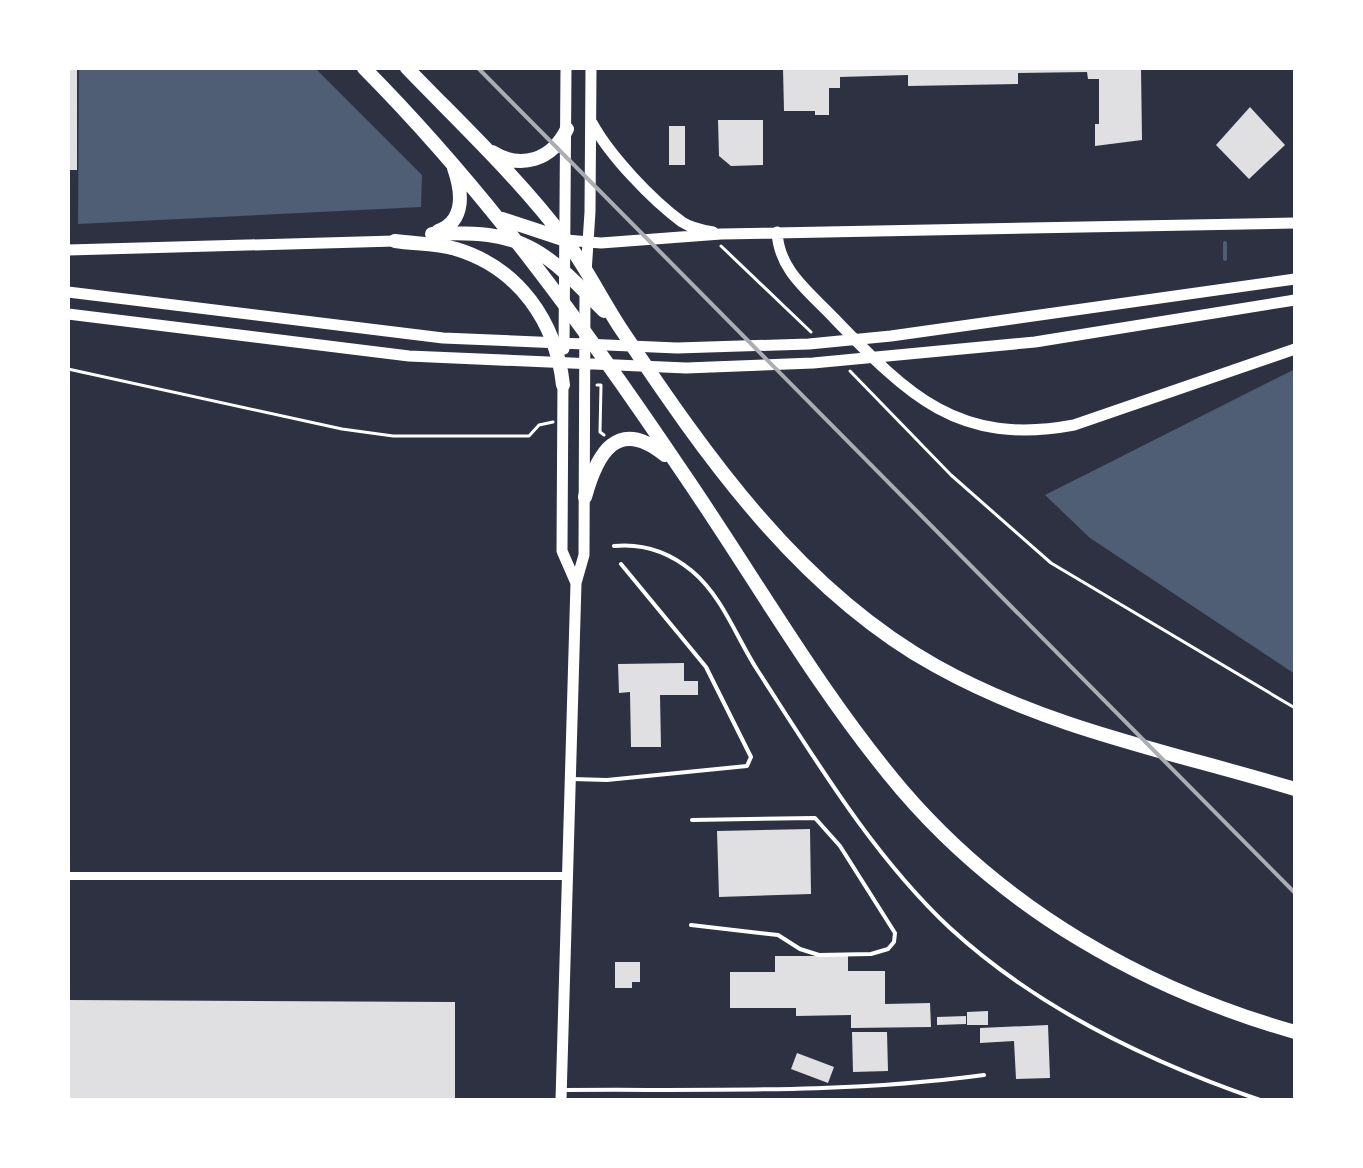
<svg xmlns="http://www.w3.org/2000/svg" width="1363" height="1168" font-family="Arial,sans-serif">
<rect width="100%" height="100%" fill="#2d3142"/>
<!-- water -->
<path fill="#4f5d75" d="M79,68h236l107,107 -1,32 -343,17z
M1295,369v305l-205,-136 -45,-43z"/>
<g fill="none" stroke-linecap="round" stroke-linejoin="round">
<!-- stream -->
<path stroke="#4f5d75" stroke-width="4" d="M1225,243v16"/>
</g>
<!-- building -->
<path fill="#e0e0e3" d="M68,68h9v102h-9z
M783,68h358l1,72 -47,6v-22h4v-45h-11l-1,-7 -69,1v11l-110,2v-11l-68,2v11h-11v27h-14v-4h-31z
M1250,107l35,38 -36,34 -33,-34z
M718,120h45v45l-32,1 -12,-10z
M669,126h16v39h-16z
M684,663v18h14v14h-38l1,52h-30l-1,-55 -11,1 -1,-29z
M810,829l1,65 -92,3 -2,-66z
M775,956h73v15h37v33l45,-1 1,24 -80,1v-13l-55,1v-8h-66v-36h45z
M615,962h25v20h-8v6h-17z
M68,1000l387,2v98h-387z
M988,1011v14h-21v-13z
M966,1016v8l-29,1v-8z
M1048,1025l2,53 -34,1 -2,-38 -34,2v-15z
M852,1032h35l1,39 -35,1z
M797,1053l37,14 -6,16 -37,-14z"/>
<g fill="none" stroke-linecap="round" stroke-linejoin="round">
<!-- path -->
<path stroke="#fff" stroke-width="3" d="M721,246l90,86
M68,369l274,60 51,7h136l10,-11 14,-3
M850,371l101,104 100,88 244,145
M597,385h4l-1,47 4,3"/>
<!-- service -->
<path stroke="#fff" stroke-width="4" d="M614,546c30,-3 55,6 78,25 31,26 45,68 66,100 57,88 115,185 192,257 88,81 199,134 310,172
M572,779l35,1 140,-14 4,-9 -45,-90 -85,-103
M691,925l87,10 22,14 19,6 52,-1 17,-5 6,-7 1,-9 -55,-87 -25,-28 -123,2
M563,1090c141,-1 282,4 421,-15"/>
<!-- minor -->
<path stroke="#fff" stroke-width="8" d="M68,876h499"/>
<!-- secondary -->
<path stroke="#fff" stroke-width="11" d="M592,123c18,33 60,77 90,99 9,6 20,8 31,10
M777,232c2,38 30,58 55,84 75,78 125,131 242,109l221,-76
M566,240l35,3 120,-9 574,-11
M68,250l327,-9
M586,273l4,-61 1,-144
M68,292l375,46 234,10 132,-4 82,-8 404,-57
M68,314l341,42 277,12 127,-5 222,-21 260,-42
M564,349l2,-281
M563,379l-1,172 14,32
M561,1100l15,-517 8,-28 1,-265"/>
<!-- trunk -->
<path stroke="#fff" stroke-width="14" d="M364,68c122,123 222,261 319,405 72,105 136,219 219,317 103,120 242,199 393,242
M407,68c54,56 113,111 160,174 20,27 35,58 54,87 85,127 178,261 315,337 113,63 236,86 359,123
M492,152c29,18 60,8 75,-23
M502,219l64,21
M438,231c28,-10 24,-40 16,-63
M432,234c90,-5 111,14 172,77
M395,241c20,3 41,2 61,8 63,19 100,73 107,136
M585,497c12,-43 32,-81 80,-42"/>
<!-- rail -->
<path stroke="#abadb3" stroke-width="4" d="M478,68l817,825"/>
</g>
<!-- border -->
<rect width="1363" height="1168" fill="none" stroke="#ffffff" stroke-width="140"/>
</svg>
